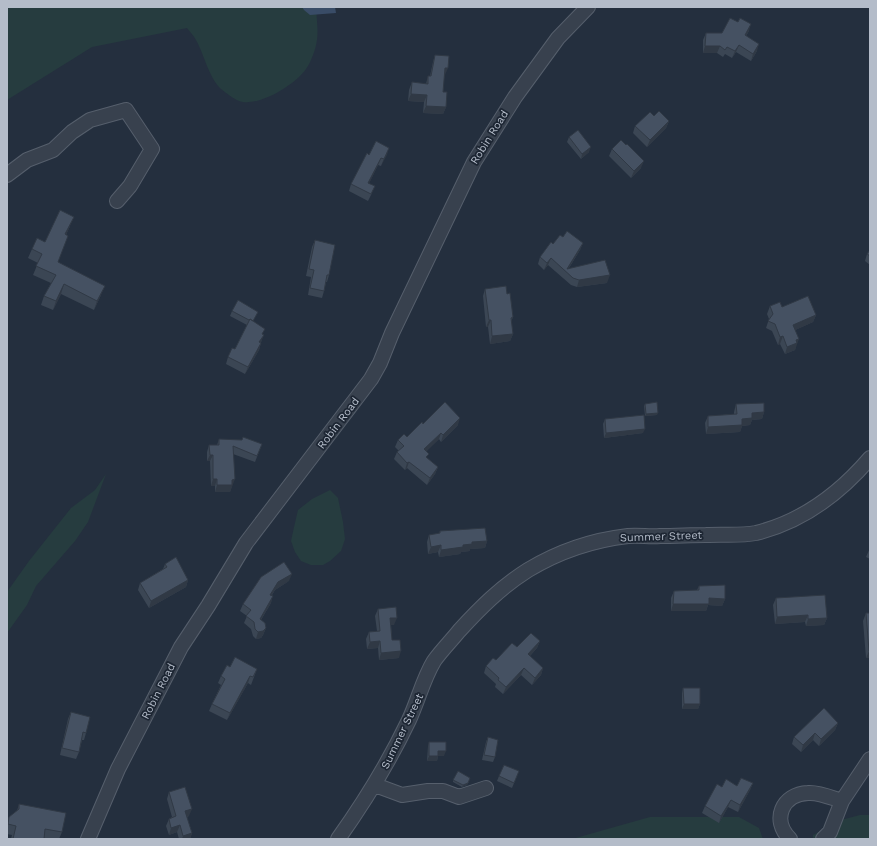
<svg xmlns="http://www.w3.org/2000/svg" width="877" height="846" font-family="'Work Sans',sans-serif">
<rect width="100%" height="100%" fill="#242f3e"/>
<!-- green -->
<path fill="#263c3f" d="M7,7h309c1,19 4,30 -3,48 -2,5 -4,10 -7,14 -10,15 -48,39 -67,32 -5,-2 -13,-8 -18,-12 -12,-11 -17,-35 -25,-49 -2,-4 -6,-8 -9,-12l-95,19 -85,53z
M106,474l-18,48 -13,19 -39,45 -9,19 -20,28v-41l22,-31 42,-53 24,-18z
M330,490l8,8 5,24 2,17 -4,12 -11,10 -7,4h-12l-10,-4 -6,-9 -4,-11 3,-14 4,-17 14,-11z
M860,815h10v24h-57v-4l28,-15z
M650,817h89l20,11 4,11h-191z"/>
<!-- water -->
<path fill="#394c67" d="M302,7h33l1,6 -26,2 -6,-5z"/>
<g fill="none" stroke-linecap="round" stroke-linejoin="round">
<defs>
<path id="minor" d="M7,175l20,-15 26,-10 19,-18 18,-12 36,-10 26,39 -22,37 -13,15
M375,785l27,10 26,-4h15l16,6 27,-9
M88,839l30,-70 63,-122 27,-41 38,-63 125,-164 9,-16 12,-30 82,-171 41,-65 43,-59 30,-31
M338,839c27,-38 51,-77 71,-119 9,-19 14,-41 25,-59 7,-10 17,-20 25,-30 21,-23 42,-44 69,-61 30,-18 65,-30 100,-34 11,-1 22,1 32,0 16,0 31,-1 46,-1 17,-1 34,1 50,-2 45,-11 84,-40 114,-75
M790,839c-19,-19 -8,-45 18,-46 11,-1 24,5 34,8
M823,839l7,-7 12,-31 28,-42"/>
</defs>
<!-- minor casing -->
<use href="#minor" stroke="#565f6c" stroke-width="16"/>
<!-- minor -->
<use href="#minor" stroke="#38414e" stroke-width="14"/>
</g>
<!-- wall -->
<path fill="#3b4654" d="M749,31l-3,5 11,15 -6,10 -15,-9 -4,6 -7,-4 -2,3 -6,-4h-14v-13l3,-7h16z
M435,55l10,20h-1l-1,17 3,15 -3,7 -20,-1 1,-11 -16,-1 1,-11 3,-8 14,2 2,-8h2l3,-14z
M654,116l15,5 -3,7 -19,19 -14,-14 2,-7z
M569,137l20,15 -8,7 -14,-17z
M626,145l15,23 -10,10 -22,-22 3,-7z
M389,148l-8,18 -3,-1 -9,18 3,10 -4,8 -19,-10 2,-7 18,-29z
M70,226l-4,9 -8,27 43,33 -7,15 -33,-16 -8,16 -12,-5 3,-9 7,-13 -18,-8 5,-12 -10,-5 4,-9 13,-7z
M563,237l20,6 -3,7 -11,18 38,15 -30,4 -6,-2 -23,-20 -4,5 -6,-6 2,-7 13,-13z
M315,240l14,35 -2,7h-1l-2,9 -2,7 -14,-3 3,-18 -5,-1 6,-29z
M870,250v15l-5,-4 2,-7z
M485,289l22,5 6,23 -2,5 2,12 -3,7 -20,3 -2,-17h-2l-3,-31z
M770,306l12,1 34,8 -3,7 -18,8 1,16 -1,4 -10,4 -5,-10 -2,1 -6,-14 -6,-3 3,-9 -2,-5z
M232,311l26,1 -5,9 10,14 -4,15 -14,24 -19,-10 2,-7 7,-8 12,-24 -17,-9z
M645,404l12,11 -12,1 -1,-10z
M736,404l28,8 -2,7 -10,1 -2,5 -8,1 -2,6 -34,2 -1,-11 3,-7 26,-2v-2z
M605,419l38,14 -39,5 -1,-14z
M458,425l-17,17 -2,-3 -13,12 1,8 11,8 -3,7 -8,11 -20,-17 -2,2 -11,-11 3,-7 2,-1 -4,-4 3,-7 9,-3z
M219,439l43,5 -7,18 -22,-8 -1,32 -2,6h-15v-6h-4l-1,-25h-3v-9l2,-7h8z
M440,531l47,10 -2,7 -15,1v2l-9,1 -1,2 -21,3 -1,-5 -10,2 -1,-12 2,-7 10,-1z
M870,548v11l-4,-2z
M165,564l23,16 -2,7 -37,21 -11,-18 2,-7 23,-14z
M289,581l-14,9 -3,5 -1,8 -10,17 5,8 -3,7 -2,3 -5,1 -3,-3 -2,-7 -7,-6 3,-7 -7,-5 3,-7z
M699,586l26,13 -3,7 -14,-1 -2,6h-35v-13l3,-7 23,-1z
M776,598l51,20 -3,7 -18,1 -1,-4 -30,2 -2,-19z
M870,605v53h-4l-3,-37 3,-8h3v-6z
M378,609l16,16h-3l1,15 7,18 -20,2 -1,-12 -11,1 -1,-10 3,-7 8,-1 -2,-15z
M540,641l-3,7 -7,8 13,12 -2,7 -9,10 -11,-10 -18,19 -8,-7 1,-3 -12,-11 2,-7 31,-19z
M230,667l27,2 -6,16 -3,-2 -21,37 -18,-9 3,-7 9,-19 -3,-2 3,-7z
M683,688l17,16 -2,5h-16v-16z
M71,712l15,21 -2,7h-2l-3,12 -3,7 -16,-4 8,-36z
M838,723l-3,7 -16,16 -6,-6 -12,12 -9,-8 2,-7z
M488,737l7,20 -2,5 -11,-2 4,-18z
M429,742l15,14h-6l-1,5h-10l1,-15z
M499,776h18l-5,12 -15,-7z
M453,780l16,1 -2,4 -5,2 -9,-5z
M753,783l-3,7 -12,22 -10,-5 -9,16 -17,-10 3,-7 17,-19z
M169,792l20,24 -2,1 5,16 -2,6h-11l-2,-7 -8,3 -3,-9 3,-7 3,-2 -5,-18z
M19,804l43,28 -3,7h-48l1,-4 -5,-1v-11l2,-6 8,-6z"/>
<!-- shaded-wall -->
<path fill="#303945" d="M751,24l-2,7 -7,11 3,-7z
M759,44l-2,7 -6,10 2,-7z
M739,45l-3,7 -4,6 3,-7z
M705,46h15l-3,7h-14z
M445,68h3l-3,7h-3z
M411,94l16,1 -3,7 -16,-1z
M426,106l20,1 -3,7 -20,-1z
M669,121l-3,7 -19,19 3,-7z
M591,147l-2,5 -8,7 1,-5z
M389,148l-2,7 -6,11 3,-7z
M381,158l-3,7 -12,25 2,-7z
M644,161l-3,7 -10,10 3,-7z
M74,217l-12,27 3,-10z
M583,243l-3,7 -14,22 1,-3z
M551,258l-3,7 -4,5 3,-7z
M610,275l-3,8 -30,4 2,-7z
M64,284l-3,10 -8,16 3,-9z
M105,286l-4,9 -7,15 3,-9z
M816,315l-3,7 -22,10 2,-7z
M489,320h2l-3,7h-2z
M513,334l-3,7 -20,3 2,-8z
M264,335l-3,7 -4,7 2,-7z
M783,336l-3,8 -2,1 2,-8z
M799,339l-4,11 -10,4 2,-7 9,-7z
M261,343l-2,7 -14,24 3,-7z
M764,412l-2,7 -10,1 -2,5 -8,1 -2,6 -34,2 2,-7 34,-8 10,-6z
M658,413l-1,2 -12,1 1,-2z
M460,418l-2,7 -17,17 2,-7z
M645,429l-2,4 -39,5 2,-5z
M441,433l-2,6 -17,17 2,-7z
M210,455h3l-3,6h-3z
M409,462l-2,6 -2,2 2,-7z
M438,467l-3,7 -8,11 3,-7z
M213,479h4l-2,7h-4z
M235,479l-5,13h-15l2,-7z
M487,541l-2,7 -15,1v2l-9,1 -1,2 -21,3 2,-7 31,-8z
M441,545l-3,7 -10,2 3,-7z
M292,574l-3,7 -14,9 -8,12 3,-7 8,-13z
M188,580l-2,7 -37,21 2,-7z
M273,596l-2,7 -14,23 3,-7z
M709,598l16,1 -3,7 -14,-1 -2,6h-35l2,-7z
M808,615l-3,7 -30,2 2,-7z
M390,618h7l-3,7h-7z
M827,618l-3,7 -18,1 2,-7z
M266,628l-3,7 -2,3 -5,1 2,-7z
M380,641l-2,7 -11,1 3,-7z
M540,641l-3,7 -12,13 3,-7z
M401,651l-2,7 -20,2 2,-7z
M869,651h1v7h-4z
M524,668l-3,7 -18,19 3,-7z
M543,668l-2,7 -9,10 3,-7z
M250,676l-2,7 -21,37 3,-7z
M684,704h16l-2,5h-16z
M838,723l-3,7 -16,16 2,-7z
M815,733l-2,7 -12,12 2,-7z
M438,751h8l-2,5h-7z
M429,756h9l-1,5h-10z
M470,778l-3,7 -5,2 1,-2z
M753,783l-3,7 -12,22 2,-7z
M731,800l-3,7 -9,16 2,-7z
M192,809l-3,7 -7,2 3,-7z
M180,825l-3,7 -8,3 2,-7z
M192,833l-2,6h-8l1,-3z"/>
<!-- building -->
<path fill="#455162" stroke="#303945" d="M730,18l8,4 2,-4 11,6 -6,11 14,9 -6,10 -14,-9 -4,6 -8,-4 -2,3 -5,-4h-15l1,-13h16z
M435,55l14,1 -1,12h-3l-2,24h4l-1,15 -20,-1 1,-11 -16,-1 1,-12 16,2v-8h3z
M659,111l10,10 -19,19 -15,-14 15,-14 4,4z
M578,130l13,17 -9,7 -13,-17z
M621,140l5,5 1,-1 17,17 -10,10 -22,-22z
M376,141l13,7 -5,11 -3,-1 -13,25 7,3 -4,8 -20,-10 16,-31 2,2z
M60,210l14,7 -9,17 3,2 -10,26 47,24 -8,15 -33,-17 -8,17 -12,-5 12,-21 -20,-9 6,-12 -10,-5 5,-11 8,4z
M567,231l16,12 -16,26 38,-9 5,15 -31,5 -6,-2 -22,-20 -4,5 -7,-6 11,-15 2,2 7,-9 3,2z
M315,240l20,5 -6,30h-2l-3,16 -14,-3 4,-18 -5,-1z
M870,250v6l-3,-2z
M506,286l1,8 3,-1 3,24 -2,1 2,16 -21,2 -1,-16h-2l-4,-31z
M808,296l8,19 -23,10 6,14 -3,1 1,3 -10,4 -4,-11 -3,1 -5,-13 -7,-3 5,-7 -3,-8 10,-4 2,5z
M238,300l20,12 -5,9 -3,-2 -1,1 -17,-9z
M250,319l15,10 -3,5 2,1 -5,7 2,1 -13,24 -20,-10 4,-9 3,1z
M445,402l15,16 -17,17 -2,-2 -17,16 5,5 -3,3 12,10 -8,11 -21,-16 -2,1 -10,-11 7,-6 -6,-6 6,-6 3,3 15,-15 1,2z
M657,402l1,11 -12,1 -1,-10z
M764,403v9l-12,1v5l-10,1v6l-34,2v-11l29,-2 -1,-10z
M644,415l1,14 -39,4 -1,-14z
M243,437l19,7 -5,12 -24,-10 2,33 -3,1v5h-15v-6h-4v-24h-3l-1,-10h10v-6l23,1z
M485,528l2,13 -15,1v2l-9,1v2l-22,3v-5l-10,2 -2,-12 11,-2v-2z
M176,557l12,23 -37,21 -11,-18 27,-16 -2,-3z
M284,562l8,12 -14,8 -8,13 3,1 -13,23 5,4 1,5 -3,3 -5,1 -3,-3 -1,-7 -8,-6 5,-6 -8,-6 18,-27z
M725,585v14l-16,-1v6h-36l1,-13 25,-1v-4z
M825,595l2,23 -19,1v-4l-31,2 -1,-19z
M396,607l1,11h-7l2,22h8l1,11 -20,2 -1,-12 -10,1 -1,-10 11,-1 -2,-22z
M866,613h4v38h-1z
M531,633l9,8 -12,13 15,14 -8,10 -11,-10 -18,19 -8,-7 1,-2 -13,-12 7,-8 3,2 16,-17 5,4z
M235,657l22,12 -4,8 -3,-1 -20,37 -18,-9 13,-25 -4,-3 6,-11 3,2z
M683,688h17v16h-16z
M824,708l14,15 -17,16 -6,-6 -12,12 -9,-8z
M71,712l19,5 -4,16 -3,-1 -4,20 -17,-4z
M488,737l10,3 -3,17 -11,-2z
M429,742h17v9h-8v5h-9z
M504,765l15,6 -5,12 -15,-7z
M458,771l12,7 -2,5 -5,2 -10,-5z
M741,778l12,5 -13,22 -9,-5 -10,16 -16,-10 12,-22 5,3 4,-8 11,7z
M185,787l7,22 -7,2 7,22 -9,3 -3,-11 -9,3 -2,-9 7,-3 -7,-24z
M19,804l47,9 -4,19 -17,-3 -1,10h-31l3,-13 -8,-2 1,-7 10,-8z"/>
<g text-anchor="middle" stroke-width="3.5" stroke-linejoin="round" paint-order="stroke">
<!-- street labels -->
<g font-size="11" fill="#b4bcc9" stroke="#1d2633">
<text transform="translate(489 137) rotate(-58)" y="4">Robin Road</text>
<text transform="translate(338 423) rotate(-53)" y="4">Robin Road</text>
<text transform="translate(661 536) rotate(-2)" y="4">Summer Street</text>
<text transform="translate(158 691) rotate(-63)" y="4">Robin Road</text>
<text transform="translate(402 731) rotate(-64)" y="4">Summer Street</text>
</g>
</g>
<!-- border -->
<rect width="877" height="846" fill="none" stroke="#b4bcc9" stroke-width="16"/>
</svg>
